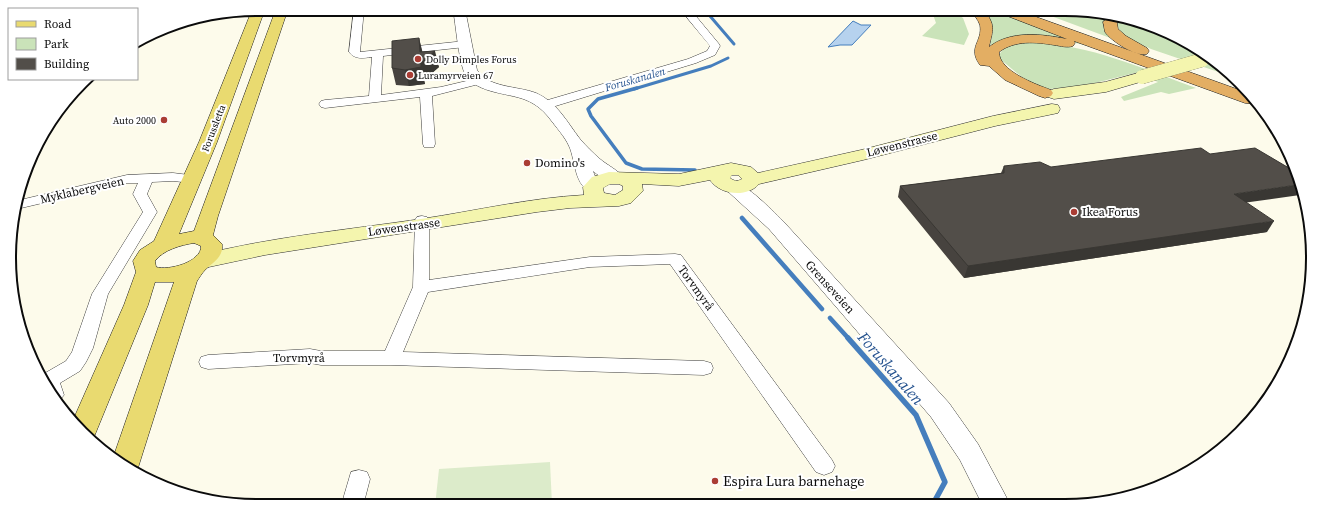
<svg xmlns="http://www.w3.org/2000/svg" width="1322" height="515" font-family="'Source Serif 4',serif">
<rect width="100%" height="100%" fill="#fdfbeb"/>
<!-- green -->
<path fill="#cae3b9" d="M931,9h18l14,9 6,16 -5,11 -42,-9 14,-13z
M981,9h16l93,37 -38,-8 -62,7c5,-18 3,-22 -9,-36z
M1032,9h32l48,8 -5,2 -3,6 9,14z
M1123,19l21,3 57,33 -9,3c15,5 31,6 41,19l-82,-28 -22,-10 -9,-8 -3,-6 1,-4z
M1032,42c58,3 110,26 164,46l-27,6 -8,-2 -37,9 -3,-4 37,-15 -23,-9 -40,10 -28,5 -19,1 -19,-6 -29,-24 -1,-3c5,-13 21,-13 33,-14z"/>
<!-- pitch -->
<path fill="#dcebca" d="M550,462l2,43 -117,1 4,-37z"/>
<!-- water -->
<path fill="#b6d2ee" stroke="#457ebd" d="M853,21l8,4h10l-19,20h-12l-12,2z"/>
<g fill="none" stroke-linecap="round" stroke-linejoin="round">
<!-- stream-far3 -->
<path stroke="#457ebd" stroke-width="3" d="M704,9l30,35
M634,89l77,-23 17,-8"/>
<!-- stream-far2 -->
<path stroke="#457ebd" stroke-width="3.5" d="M637,88l-39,11 -10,10 3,7 35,47 16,6 53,1"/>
<!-- stream-far1 -->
<path stroke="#457ebd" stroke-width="4.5" d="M742,218l80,91
M830,318l19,21"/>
<!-- stream -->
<path stroke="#457ebd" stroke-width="5.5" d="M848,338l68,77 29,67 -12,22"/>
<defs>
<path id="minor" d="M354,9h10l-4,43 105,-11 5,3 -5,3 -82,9 -2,39 60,-8 38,-9 4,1 2,2 -2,2 -51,13 3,48 -1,3h-10l-1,-3 -3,-47 -95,11 -4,-1 -2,-3 2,-3 4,-1 44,-4 3,-39c-9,1 -17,3 -23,-5z
M680,9h10l29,35 1,2 -5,9 -19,8 -147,45h-8l-2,-3 2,-3 147,-43 19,-8 3,-5z
M173,173l24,3 2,3 -2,3 -5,1 -19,-2 -21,1 -5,12 10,18 -49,82 -15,54 -7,14 -6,9 -20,12 4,12 -5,6 -17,-19 -2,-6 26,-15 6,-9 20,-58 51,-82 -10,-18 5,-11h-11l-110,26 3,-9 107,-25z
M422,216l5,1 2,3v60l161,-23 85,-3 6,1 151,205 3,6 -3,6 -8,3 -8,-3 -146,-208 -80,3 -162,25 -25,60 301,9 7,2 2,5 -2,5 -7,2 -313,-10h-70l-11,-2 -102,6 -7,-2 -2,-5 2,-5 7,-2 102,-6 11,2h64l28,-64 2,-67 2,-3z
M359,470l8,2 3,7 -7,27h-22l10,-34z"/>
<path id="tertiary" d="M453,9h12l12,61c11,18 41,16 59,23 21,9 31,29 44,46 6,7 13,14 20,20 7,6 18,11 24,19l-3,4c-11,3 -19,-4 -28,-11l3,8 6,7 -3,4c-25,6 -23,-30 -30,-44 -4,-9 -13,-19 -19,-27 -6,-8 -14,-15 -24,-19 -19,-8 -55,-6 -63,-31 -5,-16 -7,-42 -10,-60z
M732,182c18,4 37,26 51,39l166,182 29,41 32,60h-28l-22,-44 -29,-43 -162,-188 -46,-42 3,-4z"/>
<path id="secondary" d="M1142,72l5,2 3,3 -3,3 -41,12 -52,7 -6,-2 -2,-3 2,-3 6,-2 51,-7z
M1052,104l6,1 2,4 -2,4 -63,13 -132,34 -104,24c-12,14 -39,11 -49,-4l-31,6 -37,-2 1,7 -12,12 -12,3 -49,2 -33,4 -272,43 -61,13 -8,-2 -3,-5 3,-5c74,-19 150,-26 225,-37 54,-8 108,-21 163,-24l-1,-8 9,-10 17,-5 70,2 52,-11 20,4 7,6 103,-23 132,-34zM732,175h6l4,4c-5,3 -8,2 -12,-1zM610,184h9l4,2v4l-8,5 -11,-2 -1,-5z"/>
<path id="primary" d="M265,9l-48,133 -38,92 15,-3 82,-222h12l-70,207 -5,19 9,9c2,13 -10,19 -17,26 -3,3 -6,8 -8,11l-60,190 -24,-13 61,-176h-19l-7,23 -54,132 -2,1 -18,-20 50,-113 12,-33 -3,-11 7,-11 14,-9 45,-99 53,-132zM194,243l7,3c1,16 -33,25 -45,21l-1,-6c8,-11 26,-16 39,-18z"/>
<path id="motorway" d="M970,9h13c13,16 10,20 6,38 22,-17 53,-13 78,-8l-70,-27 -1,-3h18l231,83 9,12 -9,-1 -171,-62 1,2 -2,3c-6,2 -12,0 -19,-1 -18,-3 -39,-5 -55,7 0,19 36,32 52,38l2,3 -2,3 -6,2 -6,-2 -34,-16 -16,-14 -9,-1c-13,-18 3,-23 0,-40 -2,-6 -7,-11 -10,-16z
M1110,16l12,3 -5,4 1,6 8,7 21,12 2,3 -2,3c-11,3 -36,-13 -42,-22 -1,-3 -1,-7 -2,-10z"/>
</defs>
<!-- minor casing -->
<use href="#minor" stroke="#3e3e3e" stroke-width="1"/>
<!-- tertiary casing -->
<use href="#tertiary" stroke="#3e3e3e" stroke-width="1"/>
<!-- secondary casing -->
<use href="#secondary" stroke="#2d2d2d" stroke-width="1"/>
<!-- primary casing -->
<use href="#primary" stroke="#1c1c1c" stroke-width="1"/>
<!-- motorway casing -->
<use href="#motorway" stroke="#1c1c1c" stroke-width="1"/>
<!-- minor -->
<use href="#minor" fill="#fff" fill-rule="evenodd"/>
<!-- tertiary -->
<use href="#tertiary" fill="#fff" fill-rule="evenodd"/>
<!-- secondary -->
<use href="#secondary" fill="#f4f5ae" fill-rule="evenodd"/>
<!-- primary -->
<use href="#primary" fill="#e9da70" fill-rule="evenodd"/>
<!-- motorway -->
<use href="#motorway" fill="#e3ae63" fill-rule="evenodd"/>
<defs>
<path id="secondary-bridge" d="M1142,77l60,-17"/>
</defs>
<!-- secondary-bridge casing -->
<use href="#secondary-bridge" stroke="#2d2d2d" stroke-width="14" stroke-linecap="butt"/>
<!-- secondary-bridge -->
<use href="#secondary-bridge" stroke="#f4f5ae" stroke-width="14"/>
</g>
<!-- wall -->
<path fill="#47433f" d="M419,38l3,14 17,15 -15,13 1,4 -16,2 -13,-1 -4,-17z
M1004,166l47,1 195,35 21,30 -303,46 -66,-81 2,-11 101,-13z"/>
<!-- shaded-wall -->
<path fill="#393733" d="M419,38l4,16 12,-3 4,16 -15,13 1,4 -16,2 -4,-16 16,-7z
M1297,185l3,10 -72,10 6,-11z
M1274,221l-7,11 -303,46 4,-12z"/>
<!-- building -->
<path fill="#524e49" stroke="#393733" d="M419,38l1,14 15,-1 -14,12v4l-16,3 -13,-2v-27z
M1201,148l9,6 45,-6 39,23 3,14 -63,9 40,27 -306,45 -68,-80 104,-13v-7l36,-4 11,5z"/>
<!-- markers -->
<g fill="#aa3d34" stroke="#fff" stroke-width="1.5">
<circle cx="418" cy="59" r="4"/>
<circle cx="410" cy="75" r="4"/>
<circle cx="164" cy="120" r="4"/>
<circle cx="527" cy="163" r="4"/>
<circle cx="1074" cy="212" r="4"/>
<circle cx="715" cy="481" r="4"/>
</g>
<g text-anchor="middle" stroke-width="4" stroke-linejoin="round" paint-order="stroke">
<!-- far-poi labels -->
<g font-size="10" fill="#0b0b0b" stroke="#fff" text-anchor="start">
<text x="426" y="63">Dolly Dimples Forus</text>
<text x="418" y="79">Luramyrveien 67</text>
<text x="156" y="124" text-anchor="end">Auto 2000</text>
</g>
<!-- far-street labels -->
<g font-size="10" fill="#0b0b0b" stroke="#fff">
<text transform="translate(213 128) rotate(-69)" y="4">Forussletta</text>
</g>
<!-- far-water labels -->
<g font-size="11" font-style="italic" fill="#24528e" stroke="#fff">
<text transform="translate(635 79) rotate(-16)" y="4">Foruskanalen</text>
</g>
<!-- street labels -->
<g font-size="12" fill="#0b0b0b" stroke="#fff">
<text transform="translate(902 144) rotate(-14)" y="4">Løwenstrasse</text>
<text transform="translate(82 190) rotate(-13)" y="4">Myklabergveien</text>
<text transform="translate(404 227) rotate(-8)" y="4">Løwenstrasse</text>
<text transform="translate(830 287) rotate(48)" y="4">Grenseveien</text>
<text transform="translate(696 288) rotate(54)" y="4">Torvmyrå</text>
<text x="299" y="362">Torvmyrå</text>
</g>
<!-- poi labels -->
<g font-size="12" fill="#0b0b0b" stroke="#fff" text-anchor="start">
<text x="535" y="167">Domino's</text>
<text x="1082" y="216">Ikea Forus</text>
</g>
<!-- near-poi labels -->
<g font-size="14" fill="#0b0b0b" stroke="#fff" text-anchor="start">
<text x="723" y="486">Espira Lura barnehage</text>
</g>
<!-- near-water labels -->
<g font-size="16" font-style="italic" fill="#24528e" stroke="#fff">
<text transform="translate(891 368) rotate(49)" y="6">Foruskanalen</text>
</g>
</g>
<!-- crop -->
<path d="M0 0H1322V515H0ZM257 16H1065A241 241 0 0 1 1306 257V258A241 241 0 0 1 1065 499H257A241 241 0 0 1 16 258V257A241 241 0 0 1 257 16Z" fill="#fff" fill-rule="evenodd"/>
<path fill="none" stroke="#0b0b0b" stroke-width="2" d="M257 16H1065A241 241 0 0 1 1306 257V258A241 241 0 0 1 1065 499H257A241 241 0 0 1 16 258V257A241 241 0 0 1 257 16Z"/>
<!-- legend -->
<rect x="8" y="8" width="130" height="72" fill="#ffffff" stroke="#9d9d9d"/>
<rect x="16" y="21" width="20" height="6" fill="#e9da70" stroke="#9d9d9d"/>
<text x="44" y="28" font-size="12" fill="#0b0b0b">Road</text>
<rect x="16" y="38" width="20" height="12" fill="#cae3b9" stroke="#9d9d9d"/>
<text x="44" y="48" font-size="12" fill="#0b0b0b">Park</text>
<rect x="16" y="58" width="20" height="12" fill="#524e49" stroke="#9d9d9d"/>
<text x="44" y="68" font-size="12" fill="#0b0b0b">Building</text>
</svg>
